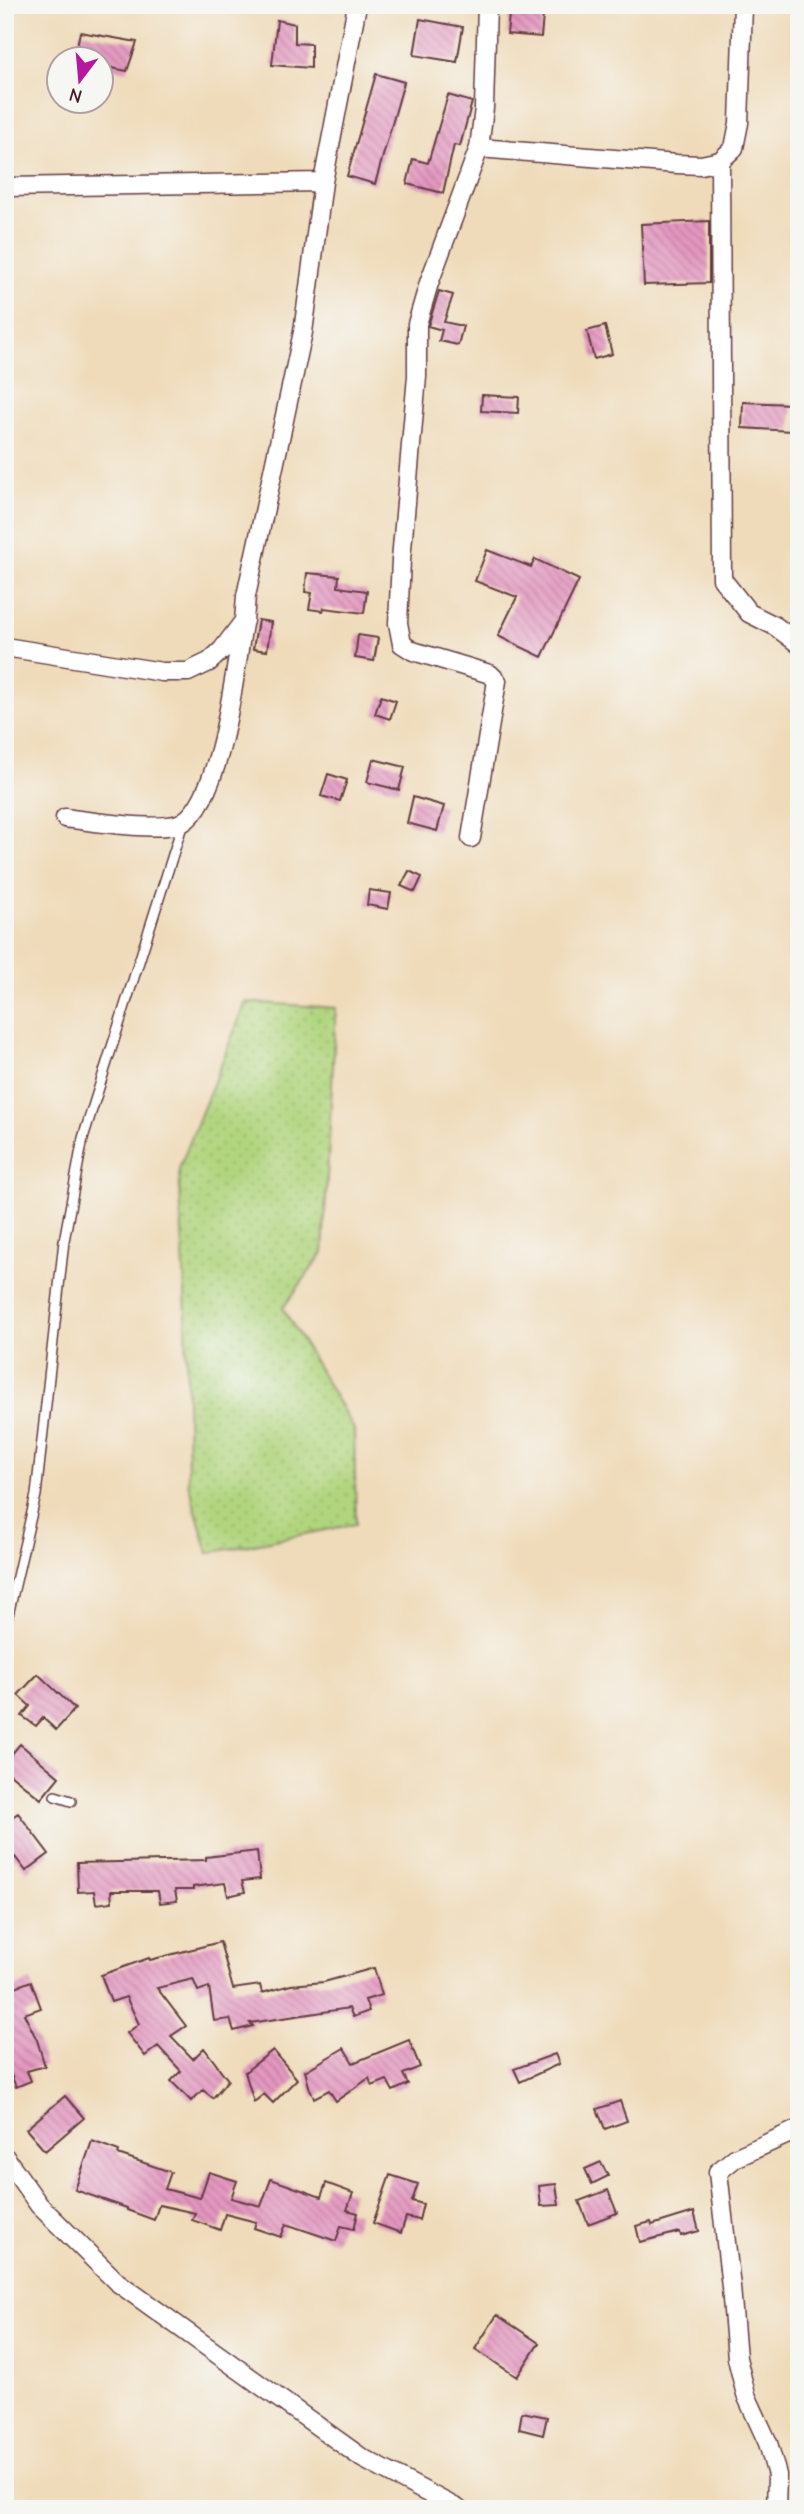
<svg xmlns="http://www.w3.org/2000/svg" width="804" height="2514" font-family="'Comic Neue',sans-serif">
<defs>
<pattern id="grass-dots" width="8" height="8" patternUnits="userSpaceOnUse" patternTransform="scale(1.75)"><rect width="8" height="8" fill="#b1d57e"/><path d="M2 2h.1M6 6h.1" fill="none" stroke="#9ab66d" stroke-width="1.8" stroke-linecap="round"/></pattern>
<pattern id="building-back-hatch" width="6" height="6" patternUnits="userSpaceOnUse" patternTransform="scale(1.75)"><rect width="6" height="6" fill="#e497c0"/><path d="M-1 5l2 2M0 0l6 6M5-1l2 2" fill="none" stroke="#bb7b9c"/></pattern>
</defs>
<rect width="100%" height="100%" fill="#f6f6f2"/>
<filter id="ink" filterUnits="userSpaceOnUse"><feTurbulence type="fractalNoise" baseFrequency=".0143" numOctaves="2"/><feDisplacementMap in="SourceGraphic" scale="14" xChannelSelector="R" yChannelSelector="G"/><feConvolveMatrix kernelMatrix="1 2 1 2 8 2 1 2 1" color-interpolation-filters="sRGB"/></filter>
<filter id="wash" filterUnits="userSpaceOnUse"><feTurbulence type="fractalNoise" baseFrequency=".00686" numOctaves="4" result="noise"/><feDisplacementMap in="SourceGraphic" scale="28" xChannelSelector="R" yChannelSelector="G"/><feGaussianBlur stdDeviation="1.57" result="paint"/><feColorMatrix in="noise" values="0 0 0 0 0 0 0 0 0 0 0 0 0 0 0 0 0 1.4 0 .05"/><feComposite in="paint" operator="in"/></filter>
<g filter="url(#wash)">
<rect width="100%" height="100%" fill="#efdbba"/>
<!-- grass -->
<path fill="url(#grass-dots)" stroke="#7e7a54" stroke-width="2" d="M246,1002l90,6 -13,245 -40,55 71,121 2,95 -148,29 -20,-71 -2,-169 -7,-144z"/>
<g id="blocks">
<!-- building -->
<path fill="url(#building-back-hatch)" d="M510,5h34l-3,32 -34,-3z
M420,19l43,8 -6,35 -43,-7z
M277,20l18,4v19l16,1v24l-39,-3z
M80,32l57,10 -10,29 -25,-5v-6h-28z
M376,74l28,8 -29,102 -28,-8z
M448,95l24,7 -12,44 -6,-1 -11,48 -36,-9 6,-25 15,4z
M709,221v62l-65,2 -3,-61z
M439,291l14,4 -9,27 19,4 -5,19 -19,-4 3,-11 -14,-4z
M605,326l7,28 -18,5 -7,-28z
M482,395l37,2 -1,16 -37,-2z
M743,402l49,2 -1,27 -49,-3z
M487,550l44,17 4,-8 44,21 -37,77 -44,-21 19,-39 -42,-16z
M307,573l32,3 -1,11 29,4 -3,22 -40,-5 -1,3 -14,-2 3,-16 -7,-1z
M258,620l13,2 -4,29 -14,-2z
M358,635l20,3 -4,23 -19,-3z
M381,696l15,5 -6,18 -15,-5z
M373,759l32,8 -6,23 -32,-8z
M328,774l19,6 -7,21 -19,-5z
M413,797l31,9 -7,25 -30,-8z
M409,871l13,6 -7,15 -14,-6z
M369,890l22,3 -3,16 -21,-4z
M38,1674l37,35 -19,21 -13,-12 -7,8 -14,-10 8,-10 -12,-11z
M20,1744l39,33 -18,22 -36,-29v-8z
M18,1813l31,41 -23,17 -11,-14 -10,8v-43z
M257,1851l3,28 -18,2 3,11 -17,4 -3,-13 -32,4v3h-18l2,11 -17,2 -2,-12h-47l1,11 -16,2 -2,-13 -16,1 -1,-29 129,-3v-3z
M220,1942l13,47 27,-4 2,8 29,-8 33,-3 50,-14 8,27 -17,5 4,11 -16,6 -4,-9 -99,15 3,3 -19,5 -4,-12 -16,2 -5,-34 -11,4 -5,-12 -36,9 29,38 -15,10 22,23 11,-11 24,32 -15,18 -10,-8 -12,11 -20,-20 10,-10 -23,-25 -13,10 -18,-23 12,-9 -13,-27 -15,5 -10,-27 48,-17 1,2z
M31,1981l10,27 -17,6 13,26 8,26 -18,5 4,10 -15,6 -5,-12 -6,2v-86z
M409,2040l11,27 -17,7 5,10 -15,7 -6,-11 -15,6 -3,-8 -33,23 -7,-11 -15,8 -4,-8 -5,-19 39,-23 9,15z
M273,2050l24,29 -24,24 -9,-9 -10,8 -9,-30z
M555,2054l4,10 -39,18 -6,-13z
M65,2096l19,22 -39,33 -19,-22z
M620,2101l7,20 -22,8 -8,-20z
M92,2141l27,10 -1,3 53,18 -6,17 35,9 9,-26 28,9 -6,17 30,8 10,-27 50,18 5,-14 27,10 -6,17 11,3 -4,16 -13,-3 -5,15 -50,-17 -5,13 -27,-9 2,-6 -31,-8 -5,16 -28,-10 3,-7 -36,-8 -5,15 -27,-10v-2l-52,-18z
M601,2162l7,14 -16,8 -7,-15z
M390,2175l28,9 -6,17 11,3 -4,16 -13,-3 -5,16 -28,-10z
M556,2184l3,21 -18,1 -2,-20z
M608,2190l9,23 -29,11 -9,-23z
M694,2212l5,19 -18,5 -1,-4 -40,10 -4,-16 15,-4 1,3z
M497,2315l42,28 -22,34 -42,-28z
M522,2412l25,5 -4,18 -24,-6z"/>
</g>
</g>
<g filter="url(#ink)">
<use href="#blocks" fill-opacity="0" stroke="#633b40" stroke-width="2"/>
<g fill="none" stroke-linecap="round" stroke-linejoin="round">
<defs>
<path id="service" d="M5,1628l31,-133 28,-254 19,-103 100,-315
M55,1796l16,5"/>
<path id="minor" d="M479,148l198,16 24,1 19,-4 14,-13 5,-25 4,-118
M720,161l2,418 27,34 26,13 24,18
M5,187l318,-5
M5,647l157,25h26l21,-10 13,-12 22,-29 2,-25 57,-264 20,-150 34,-177
M65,818c23,3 100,15 118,4 39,-24 52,-153 60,-198
M471,838l26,-157 -7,-7 -77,-23 -11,-7 -4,-21 3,-63 16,-184v-52l12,-41 50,-135 5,-40 3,-103
M5,2157l34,48 78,77 245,176 96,51
M776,2509l1,-34 -9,-32 -22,-48 -9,-37 -6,-71 -13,-115 17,-14 64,-29"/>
</defs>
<!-- service casing -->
<use href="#service" stroke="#633b40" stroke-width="12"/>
<!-- minor casing -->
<use href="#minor" stroke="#633b40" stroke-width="21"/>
<!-- service -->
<use href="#service" stroke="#fff" stroke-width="9"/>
<!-- minor -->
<use href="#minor" stroke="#fff" stroke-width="18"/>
</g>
</g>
<!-- margin -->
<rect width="804" height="2514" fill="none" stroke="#f6f6f2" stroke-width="28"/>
<!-- north arrow -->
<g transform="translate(80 80) rotate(196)"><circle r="33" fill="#f6f6f2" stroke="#b1a0a2" stroke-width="2"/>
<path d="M0-5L12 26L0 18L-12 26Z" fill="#b5179e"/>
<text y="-10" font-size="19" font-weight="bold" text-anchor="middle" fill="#4a1f2b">N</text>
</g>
</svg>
